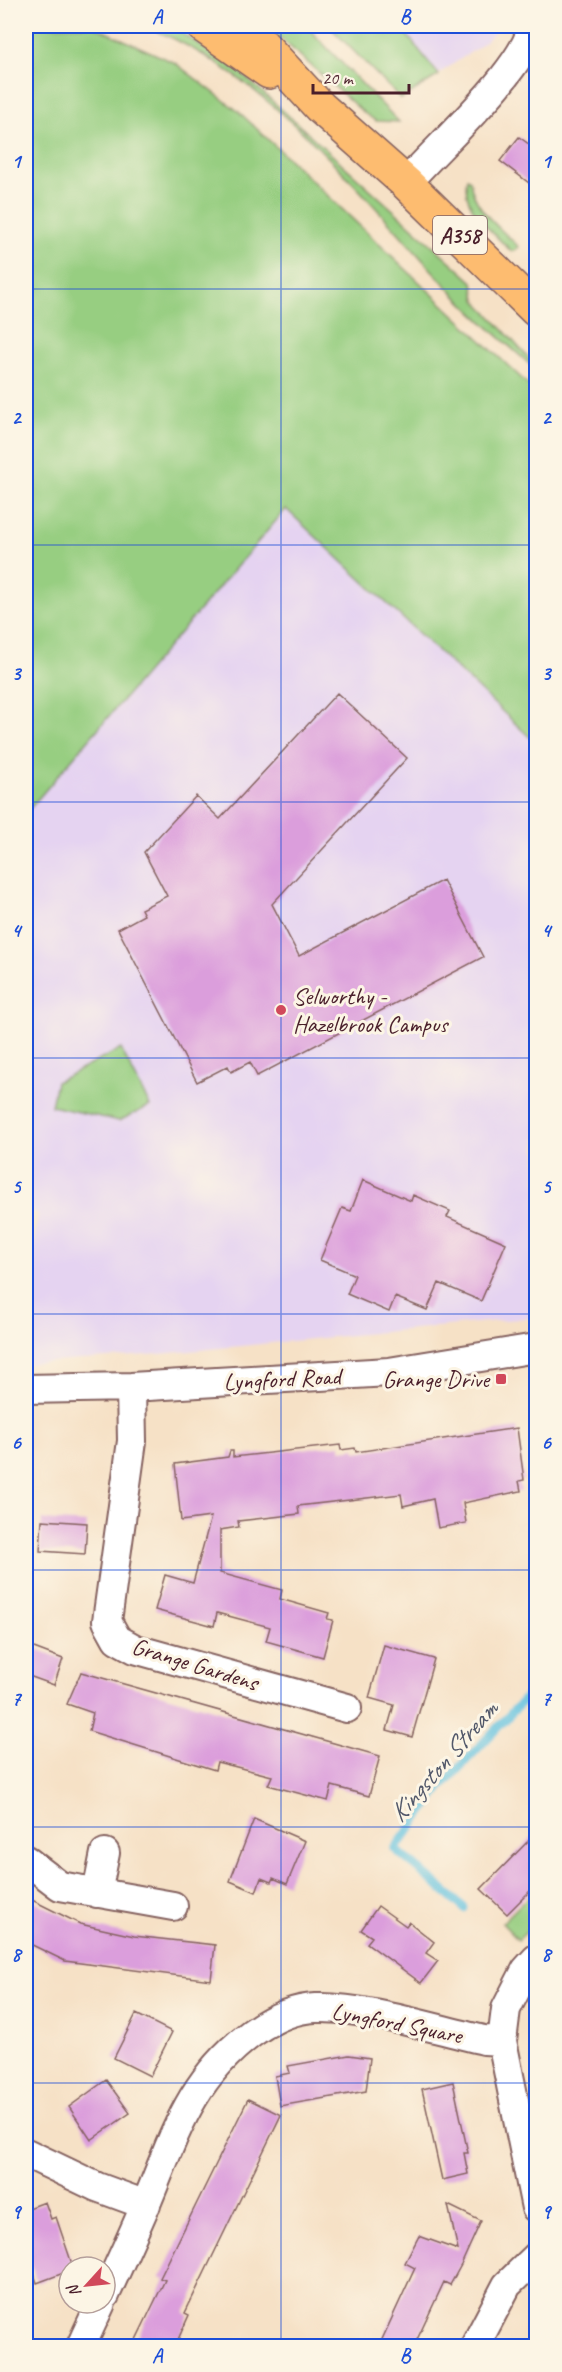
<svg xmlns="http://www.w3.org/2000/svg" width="562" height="2372" font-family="Caveat,sans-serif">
<rect width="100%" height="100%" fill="#fcf5e5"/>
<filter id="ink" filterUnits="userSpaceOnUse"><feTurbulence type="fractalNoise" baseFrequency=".0167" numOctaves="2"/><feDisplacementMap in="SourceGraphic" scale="12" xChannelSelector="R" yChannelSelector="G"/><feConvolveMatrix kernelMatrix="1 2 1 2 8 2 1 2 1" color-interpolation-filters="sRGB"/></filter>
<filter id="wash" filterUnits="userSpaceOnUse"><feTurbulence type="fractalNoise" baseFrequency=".008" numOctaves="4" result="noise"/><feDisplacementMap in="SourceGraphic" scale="24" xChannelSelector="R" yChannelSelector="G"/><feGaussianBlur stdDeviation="1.35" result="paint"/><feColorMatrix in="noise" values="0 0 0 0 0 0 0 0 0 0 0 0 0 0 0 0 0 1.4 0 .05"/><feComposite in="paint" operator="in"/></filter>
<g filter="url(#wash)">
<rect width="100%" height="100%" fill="#f6e1c6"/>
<!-- built -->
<path fill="#e5d3f1" d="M329,26h173l-22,20 -79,53z
M286,509l250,234v574l-377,37 -133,10v-68l12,-82 -12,-7v-394z"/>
<!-- green -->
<path fill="#97ce81" stroke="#707656" stroke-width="1.5" d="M26,26h67l82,37 63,48 298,281v351l-250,-234 -260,304z
M144,26h27l68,45 234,211 3,18 60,66v4c-32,-29 -67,-58 -96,-91 -82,-90 -179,-210 -296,-253z
M267,26h39l93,96 -23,-1 -12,-8z
M329,26h71l39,49 -38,24z
M467,178l3,2c3,29 29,47 49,67l-7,5c-18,-19 -52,-43 -45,-74z
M121,1049l29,57 -31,15 -68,-15 5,-24z
M536,1889v34l-18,17 -16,-17z
M536,2007v66h-1l-5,-40z"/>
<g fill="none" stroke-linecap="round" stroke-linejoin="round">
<!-- stream -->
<path stroke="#61c1df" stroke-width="9" d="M464,1908l-69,-59 46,-62 95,-100"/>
</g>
<g id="blocks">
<!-- building -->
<path fill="#db9edc" d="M519,137l18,13v39l-37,-28z
M337,693l70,65 -135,146 27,52 144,-76 40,77 -226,119 -7,-14 -19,10 -3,-6 -31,16 -79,-153 26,-14 -3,-6 26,-13 -23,-44 52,-56 24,23z
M363,1180l48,21 2,-6 37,16 -3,6 59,26 -25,58 -42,-18 -12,27 -32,-13 -6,15 -42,-18 8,-19 -35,-15 22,-52 9,3z
M517,1428l7,52 -5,1 2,10 -58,12 3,20 -28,5 -5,-29 -30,7 -2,-12 -103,12 1,8 -61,7 1,6 -19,3v43l62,17 -2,9 49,14 -2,6 6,1 -10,37 -57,-16 4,-14 -53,-14 -3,13 -59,-16 10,-35 28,8 18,-66 -30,4 -6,-57 53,-7 2,-6h3v6l107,-12 1,5 14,-2 1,4z
M42,1520l45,3 -2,31 -45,-3z
M26,1645l37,14 -9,26 -28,-10z
M384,1645l50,14 -22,78 -25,-7 7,-25 -25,-7z
M81,1672l299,84 -11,40 -37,-10 -4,15 -60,-16 4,-9 -55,-14 -2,8 -126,-39 4,-18 -26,-9z
M254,1819l51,22 -18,43 -14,-6 -2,4 -10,-4 -5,14 -26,-11z
M537,1832v52l-30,30 -26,-25z
M26,1897l54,27 54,12 81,9 -4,35 -146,-19 -39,-19z
M378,1906l28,20 3,-4 25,20 -8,11 12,8 -17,22 -54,-40 5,-6 -11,-7z
M136,2014l36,18 -22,44 -36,-18z
M349,2055l21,3 -4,33 -86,15 -5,-30 15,-3 -2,-7z
M106,2080l24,33 -39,27 -22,-33z
M453,2082l15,71h-4l4,21 -26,6 -20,-91z
M248,2099l33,16 -96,198 4,2 -14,31h-42l32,-66 -5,-2z
M45,2202l6,17 5,-2 17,50h-4v4l-32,12 -11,-34v-40z
M448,2205l33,16 -20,44 -11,20 -6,-3 -30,64h-35l36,-78 -10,-5 14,-27 39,14z"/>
</g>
</g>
<g filter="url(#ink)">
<use href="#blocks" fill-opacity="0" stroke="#866361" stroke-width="1.5"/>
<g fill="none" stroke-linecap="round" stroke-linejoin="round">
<defs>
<path id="street" d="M406,183c34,-39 116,-111 127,-157
M131,1387l1,54 -25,180 10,18 18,10 212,59
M26,1389l105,-2 258,-15 147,-24
M26,1860l34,26 113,20
M97,1893l8,-40
M536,1959l-10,11 -20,39 -4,32 34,167
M26,2153l71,34 49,18
M105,2295c14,-30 28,-61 41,-91 29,-69 43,-124 106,-171 18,-13 41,-24 63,-25 48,-2 120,21 169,32l18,1
M81,2346l20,-43
M475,2346l32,-61 29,-28"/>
<path id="primary" d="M203,26l66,46
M245,26l75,81 86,76 130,127"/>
</defs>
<!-- street casing -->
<use href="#street" stroke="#866361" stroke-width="32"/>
<!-- primary casing -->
<use href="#primary" stroke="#866361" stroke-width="36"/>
<!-- street -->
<use href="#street" stroke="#fff" stroke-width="28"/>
<!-- primary -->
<use href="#primary" stroke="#fdbc70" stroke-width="33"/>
</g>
</g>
<!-- grid -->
<path fill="none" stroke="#1d4ed8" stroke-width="1.5" stroke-opacity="0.55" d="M281,26v2320M26,289h510M26,545h510M26,802h510M26,1058h510M26,1314h510M26,1570h510M26,1827h510M26,2083h510"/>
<!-- markers -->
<g fill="#d1495b" stroke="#fcf5e5" stroke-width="2">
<circle cx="281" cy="1010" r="6"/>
<rect x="495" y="1373" width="12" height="12" rx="3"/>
</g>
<g text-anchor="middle" stroke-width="6" stroke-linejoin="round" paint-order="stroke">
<!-- shield labels -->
<rect fill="#fcf5e5" stroke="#7f5f63" stroke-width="1.5" x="433" y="216" width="54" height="38" rx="4.5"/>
<g font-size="22" font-weight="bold" fill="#4a1f2b">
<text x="460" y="243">A358</text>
</g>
<!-- poi labels -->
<g font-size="24" fill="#4a1f2b" stroke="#fcf5e5" text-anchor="start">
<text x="293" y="1004">Selworthy -<tspan x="293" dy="28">Hazelbrook Campus</tspan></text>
<text x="489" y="1387" text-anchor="end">Grange Drive</text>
</g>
<!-- street labels -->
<g font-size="24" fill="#4a1f2b" stroke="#fcf5e5">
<text transform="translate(282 1379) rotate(-3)" y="8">Lyngford Road</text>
<text transform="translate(195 1664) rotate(17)" y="8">Grange Gardens</text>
<text transform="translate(397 2023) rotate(11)" y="8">Lyngford Square</text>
</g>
<!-- water labels -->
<g font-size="26" font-style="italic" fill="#52586a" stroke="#fcf5e5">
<text transform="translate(443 1761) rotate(-49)" y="9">Kingston Stream</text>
</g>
</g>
<!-- margin -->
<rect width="562" height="2372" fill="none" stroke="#fcf5e5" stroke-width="66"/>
<!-- north arrow -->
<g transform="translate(87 2285) rotate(243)"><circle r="28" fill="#fcf5e5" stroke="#b59f9b" stroke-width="1.5"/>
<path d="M0-4.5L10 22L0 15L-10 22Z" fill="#d1495b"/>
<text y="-9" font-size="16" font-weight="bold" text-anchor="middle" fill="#4a1f2b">N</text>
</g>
<!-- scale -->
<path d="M313 84v9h96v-9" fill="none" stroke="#4a1f2b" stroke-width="3"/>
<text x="322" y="84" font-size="18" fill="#4a1f2b" stroke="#fcf5e5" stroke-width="4.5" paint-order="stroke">20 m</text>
<rect x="33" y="33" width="496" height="2306" fill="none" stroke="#1d4ed8" stroke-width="2"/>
<g font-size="20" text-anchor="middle" font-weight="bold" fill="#1d4ed8">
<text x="157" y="23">A</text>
<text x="405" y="23">B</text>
<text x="16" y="168">1</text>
<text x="546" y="168">1</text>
<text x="16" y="424">2</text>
<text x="546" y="424">2</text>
<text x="16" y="680">3</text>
<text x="546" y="680">3</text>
<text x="16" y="937">4</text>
<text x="546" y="937">4</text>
<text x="16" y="1193">5</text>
<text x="546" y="1193">5</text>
<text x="16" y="1449">6</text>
<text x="546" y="1449">6</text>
<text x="16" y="1705">7</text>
<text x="546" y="1705">7</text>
<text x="16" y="1961">8</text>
<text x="546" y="1961">8</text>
<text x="16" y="2218">9</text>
<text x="546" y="2218">9</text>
<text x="157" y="2362">A</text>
<text x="405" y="2362">B</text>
</g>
</svg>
